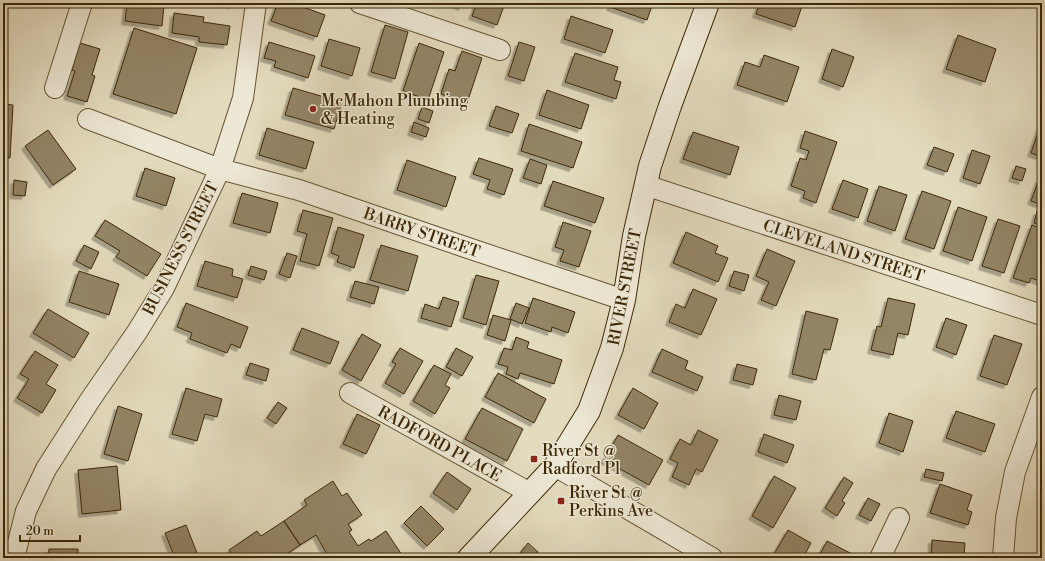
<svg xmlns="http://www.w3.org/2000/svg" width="1045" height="561" font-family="'Libre Bodoni',serif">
<defs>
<filter id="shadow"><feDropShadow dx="-3.5" dy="3.5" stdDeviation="0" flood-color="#0004"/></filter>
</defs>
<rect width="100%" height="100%" fill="#e3dbbe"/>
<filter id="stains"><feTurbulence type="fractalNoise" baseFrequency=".005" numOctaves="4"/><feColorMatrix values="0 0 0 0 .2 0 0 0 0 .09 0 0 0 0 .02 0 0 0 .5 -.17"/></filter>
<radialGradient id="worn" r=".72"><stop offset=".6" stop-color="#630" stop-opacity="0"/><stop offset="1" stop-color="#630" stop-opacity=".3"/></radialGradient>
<!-- building -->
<path fill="#938566" stroke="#3d2806" filter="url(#shadow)" d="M127,3h20l17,2 -2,21 -37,-5z
M217,3h16v2z
M278,3h14l33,12 -8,22 -46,-16z
M452,3h11l-1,4z
M477,3h28l-8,22 -25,-9z
M612,3h41l-6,17 -37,-13z
M760,3h43l-8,24 -39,-13z
M174,13l30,4 -1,5 27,4 -3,19 -28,-3v-5l-27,-4z
M571,16l42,14 -8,23 -41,-14z
M385,25l23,7 -13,47 -24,-7z
M134,28l63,20 -21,66 -63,-20z
M958,35l38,14 -11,33 -39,-13z
M329,39l31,9 -8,28 -31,-10z
M269,42l46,14 -7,22 -34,-11 2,-6 -12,-3z
M519,42l16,5 -11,34 -16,-5z
M80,43l20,6 -8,26 3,1 -8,26 -20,-6 8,-25 -3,-1z
M419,43l25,9 -16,48 -25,-9z
M832,49l22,8 -11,30 -21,-8z
M462,51l20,7 -15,45 -26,-9 8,-25 6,2z
M575,53l43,14 -4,13 7,2 -5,17 -51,-17z
M764,55l35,12 -12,35 -50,-17 8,-23 15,5z
M293,88l49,14 -8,27 -49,-14z
M547,90l42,15 -8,24 -42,-14z
M3,104l10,1 -3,53 -7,-1z
M496,106l23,8 -7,19 -23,-7z
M422,107l11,4 -4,12 -11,-4z
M1042,121v36l-11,-4z
M414,122l15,6 -3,9 -15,-5z
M529,124l53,18 -9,26 -52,-17z
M267,128l47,14 -8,27 -47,-14z
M48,130l28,39 -23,16 -28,-39z
M805,131l32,11 -21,61 -13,-5 2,-7 -14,-5 9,-28 6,2 3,-9 -9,-3z
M693,132l46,15 -9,28 -47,-16z
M934,147l20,7 -7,18 -20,-7z
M972,150l18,6 -10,28 -17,-6z
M479,158l34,11 -9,26 -17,-6 3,-9 -17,-6z
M530,159l17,6 -6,19 -18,-6z
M407,160l49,17 -10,30 -49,-17z
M1016,166l10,3 -4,12 -10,-3z
M145,168l30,10 -9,28 -30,-10z
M1039,179l3,1v25l-11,-4z
M14,180l13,2 -2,14 -12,-1z
M843,180l25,9 -10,29 -26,-9z
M553,181l51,17 -9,25 -51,-17z
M879,186l28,9 -12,36 -28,-10z
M922,191l29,10 -17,48 -29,-10z
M242,193l36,10 -8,30 -37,-10z
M958,207l29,10 -15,44 -29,-10z
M303,210l30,8 -14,48 -19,-5 7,-27 -10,-3z
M1037,211l5,1v14l-8,-3z
M998,219l22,7 -16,47 -22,-7z
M105,220l56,34 -14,22 -31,-19 4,-6 -25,-15z
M563,222l28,9 -12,36 -19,-6 4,-11 -9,-3z
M1032,225l10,4v53l-11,-4 -2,5 -16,-5z
M338,227l26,8 -10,33 -17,-6 2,-6 -8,-3z
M686,232l32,14 -3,7 13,5 -10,24 -45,-19z
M84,245l15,7 -8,17 -15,-8z
M381,245l37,11 -10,35 -38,-11z
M767,249l28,12 -19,45 -15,-6 8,-18 -13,-6z
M287,253l10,3 -7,22 -11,-4z
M205,261l28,8 -1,7 11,3 -6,19 -40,-12z
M251,266l16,5 -3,9 -16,-5z
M79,271l40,13 -10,31 -40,-13z
M734,271l15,4 -5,16 -15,-5z
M476,275l23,6 -13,44 -23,-7z
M355,281l24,6 -5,17 -24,-7z
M693,289l24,10 -16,36 -32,-13 7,-18 9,4z
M443,297l16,5 -8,25 -30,-9 4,-14 14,5z
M533,298l42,14 -7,21 -16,-6 -1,5 -26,-9z
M888,298l27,6 -7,31 -10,-2 -5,22 -22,-5 6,-24 4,1z
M186,303l62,24 -8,21 -9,-4 -4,9 -37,-14 2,-6 -15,-6z
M516,303l13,5 -7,16 -12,-5z
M48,309l41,24 -15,25 -41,-25z
M806,311l32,8 -8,31 -6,-1 -8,31 -24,-6z
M493,315l18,5 -6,21 -18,-6z
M946,318l21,7 -11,30 -20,-8z
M302,328l37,14 -9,22 -37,-14z
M362,334l19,11 -20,36 -19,-11z
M994,335l28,9 -15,41 -27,-9z
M516,337l13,5 -2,6 35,12 -8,24 -34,-11 -2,6 -12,-5 2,-7 -10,-3 6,-16 8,2z
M400,348l23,13 -19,33 -19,-11 11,-19 -4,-2z
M456,348l17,9 -11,19 -16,-9z
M662,349l26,12 -3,8 18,8 -6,14 -45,-19z
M35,351l23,14 -12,19 10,6 -14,23 -25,-15 12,-19 -9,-5z
M250,363l19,6 -3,12 -20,-6z
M737,364l20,5 -4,16 -20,-5z
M434,365l17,9 -6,11 5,3 -15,26 -22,-13z
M498,373l48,26 -12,24 -49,-26z
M186,388l36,11 -5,18 -12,-3 -8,27 -25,-7z
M633,388l25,15 -14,26 -26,-14z
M779,395l22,6 -5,19 -22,-5z
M278,402l9,6 -11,16 -9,-6z
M118,406l24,8 -14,47 -24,-7z
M482,408l41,21 -16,32 -42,-22z
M956,411l39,13 -10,28 -39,-14z
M889,413l24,8 -10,31 -24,-9z
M357,414l23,11 -14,29 -23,-10z
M698,430l20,10 -16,32 -6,-3 -7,16 -17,-8 6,-14 -8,-4 10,-20 11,6z
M764,434l30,11 -7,18 -29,-11z
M618,435l45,25 -14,25 -45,-25z
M117,466l4,44 -39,4 -4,-44z
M926,469l18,4 -2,8 -18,-4z
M447,472l24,17 -14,21 -24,-17z
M774,476l22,12 -23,40 -21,-12z
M844,477l9,6 -11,18 3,2 -8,13 -12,-8z
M333,481l9,15 5,-3 15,22 -14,9 4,6 -3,2 9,14 11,-7 2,2 15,-10 18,27h-75l-13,-23 -16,10 -16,-24 23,-16 -3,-5z
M940,484l32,11 -5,15 5,2 -4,13 -38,-12z
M868,498l12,6 -9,17 -12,-6z
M421,506l23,23 -17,17 -23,-23z
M284,521l16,24 -16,11 2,2h-52l-5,-8 28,-19 4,5z
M186,525l13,33h-24l-10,-25z
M788,530l23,13 -8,15h-28l-2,-2z
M932,540l33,3 -1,15h-33z
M827,541l25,13 -2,4h-32z
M528,543l10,9 -3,4 2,2h-21z
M49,549h29v9h-30z"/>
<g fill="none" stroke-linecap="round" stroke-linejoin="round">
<defs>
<path id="minor" d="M360,3l140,47
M55,88l27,-85
M88,119l132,50 79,21 166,57 159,53
M645,185l397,130
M350,393l180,100
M555,466l157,92
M14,558l12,-47 20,-42 44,-69 47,-68 27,-44 56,-119 23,-71 13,-95
M880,558l19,-40
M1003,558l3,-40 9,-46 27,-75"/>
<path id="secondary" d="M469,558l86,-92 34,-55 23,-63 12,-48 10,-64 16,-70 20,-60 38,-103"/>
</defs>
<!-- minor casing -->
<use href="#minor" stroke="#665534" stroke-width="22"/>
<!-- secondary casing -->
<use href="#secondary" stroke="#3d2806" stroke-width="24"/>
<!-- minor -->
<use href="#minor" stroke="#ede8d5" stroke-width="20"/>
<!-- secondary -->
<use href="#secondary" stroke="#ede8d5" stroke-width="22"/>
</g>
<!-- markers -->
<g fill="#8f2418" stroke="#ede8d5" stroke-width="1.5">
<circle cx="313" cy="109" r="4"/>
<rect x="530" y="455" width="8" height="8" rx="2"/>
<rect x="557" y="497" width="8" height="8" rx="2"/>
</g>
<g text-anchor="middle" stroke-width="3" stroke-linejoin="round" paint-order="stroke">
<!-- poi labels -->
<g font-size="16" fill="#3d2806" stroke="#ede8d5" text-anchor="start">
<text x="321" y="106">McMahon Plumbing<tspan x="321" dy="18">&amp; Heating</tspan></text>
<text x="542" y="456">River St @<tspan x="542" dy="18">Radford Pl</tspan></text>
<text x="569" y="498">River St @<tspan x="569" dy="18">Perkins Ave</tspan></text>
</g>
<!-- street labels -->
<g font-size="16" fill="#3d2806" stroke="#ede8d5">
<text transform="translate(422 232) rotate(19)" y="6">BARRY STREET</text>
<text transform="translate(180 248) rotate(-63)" y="6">BUSINESS STREET</text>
<text transform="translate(844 250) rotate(18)" y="6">CLEVELAND STREET</text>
<text transform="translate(624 287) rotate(-79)" y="6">RIVER STREET</text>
<text transform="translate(440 443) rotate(29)" y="6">RADFORD PLACE</text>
</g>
</g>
<!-- margin -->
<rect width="1045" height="561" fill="none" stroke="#e3dbbe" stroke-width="16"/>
<rect x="4" y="4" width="1037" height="553" fill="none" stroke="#3d2806" stroke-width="2"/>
<rect x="8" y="8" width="1029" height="545" fill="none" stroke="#3d2806"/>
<!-- scale -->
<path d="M20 535v6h60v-6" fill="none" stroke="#3d2806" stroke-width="2"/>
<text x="26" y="535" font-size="12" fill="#3d2806" stroke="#ede8d5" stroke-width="3" paint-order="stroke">20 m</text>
<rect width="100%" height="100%" filter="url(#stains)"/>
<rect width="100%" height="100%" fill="url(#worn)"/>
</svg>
